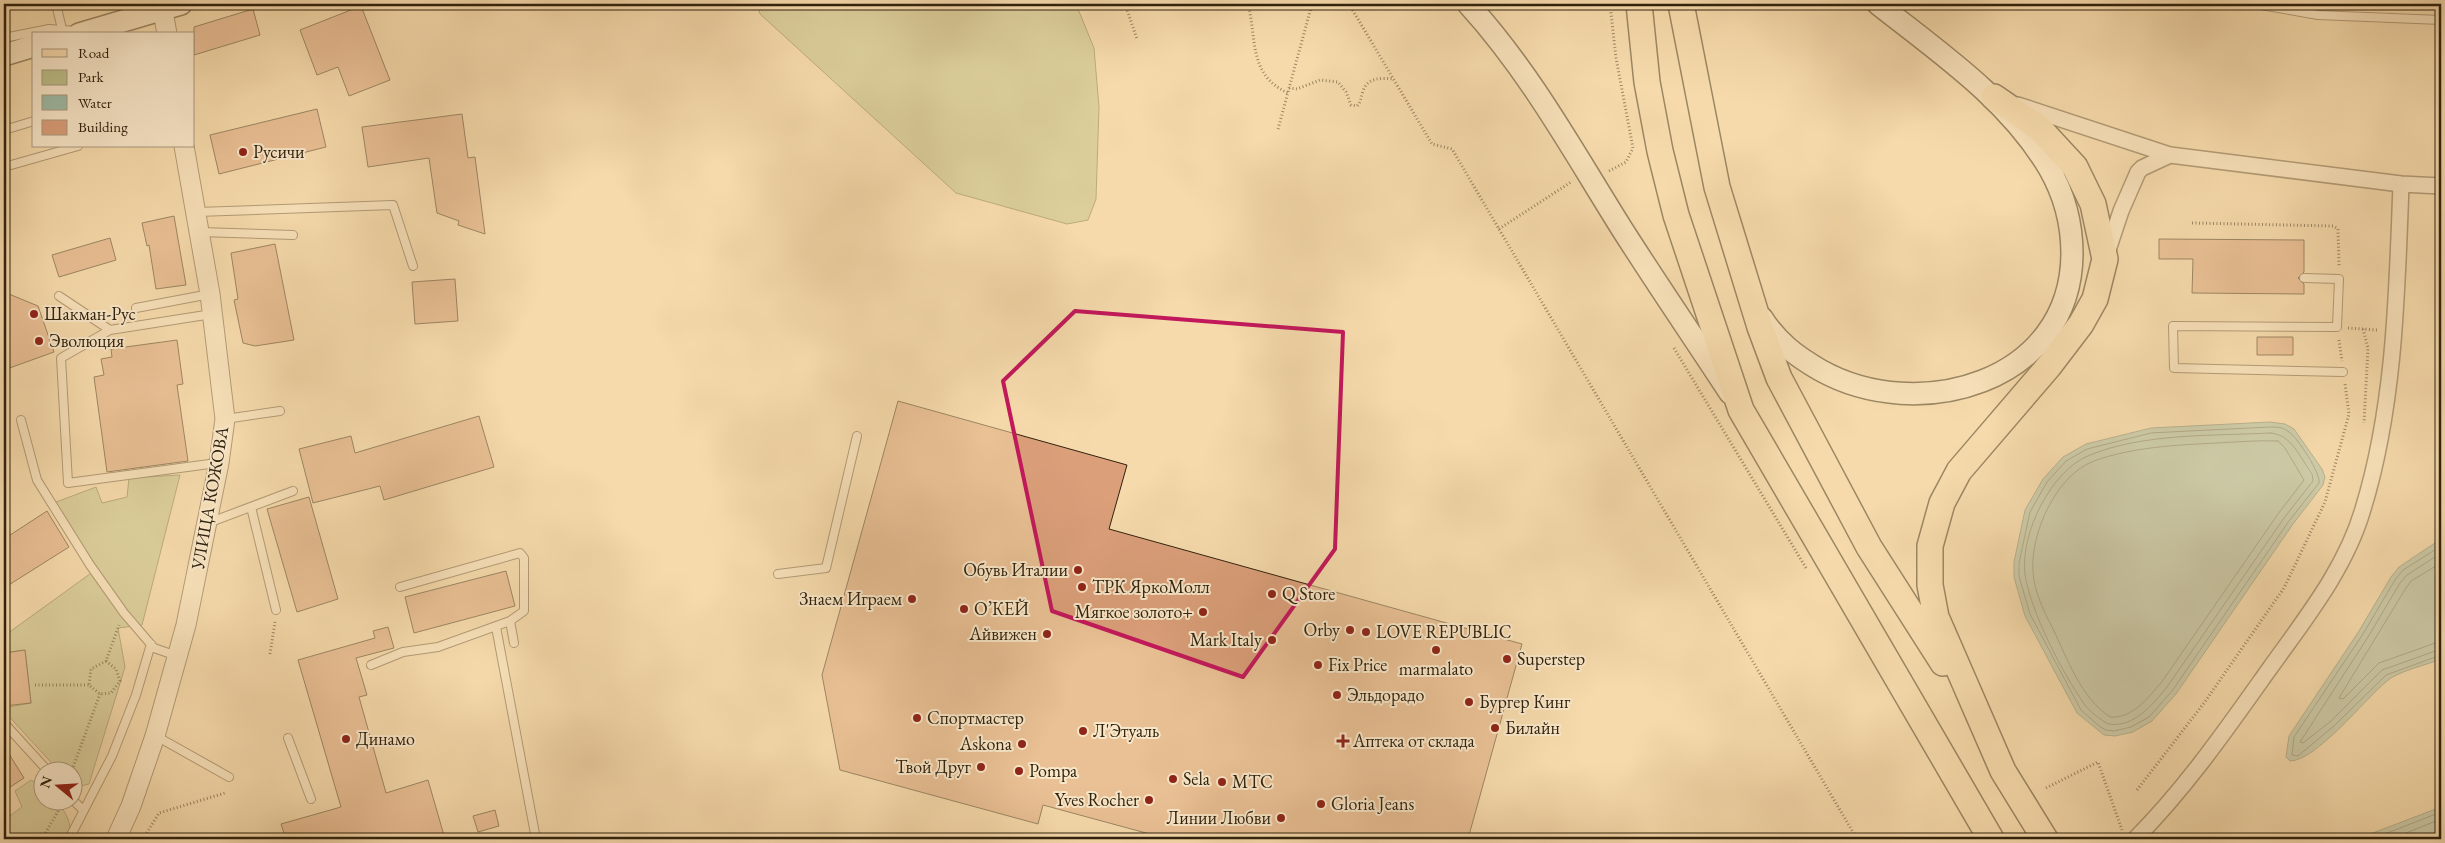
<svg xmlns="http://www.w3.org/2000/svg" width="2445" height="843" font-family="'EB Garamond',serif">
<rect width="100%" height="100%" fill="#f6daac"/>
<filter id="stains"><feTurbulence type="fractalNoise" baseFrequency=".004" numOctaves="4"/><feColorMatrix values="0 0 0 0 .2 0 0 0 0 .09 0 0 0 0 .02 0 0 0 .5 -.17"/></filter>
<radialGradient id="worn" r=".72"><stop offset=".6" stop-color="#630" stop-opacity="0"/><stop offset="1" stop-color="#630" stop-opacity=".3"/></radialGradient>
<!-- green -->
<path fill="#bcc089" stroke="#76714b" d="M757,4h319l18,44 5,59 -3,92 -8,21 -21,4 -111,-31 -196,-179z
M180,475l-38,150 -24,3 7,39 -36,117 -9,2 -7,-2 -1,-14h-14l-54,-59v-3l27,-5 -6,-53 -21,3v-17l90,-65 -43,-67 45,-17 6,16 25,-6 2,-19z
M31,780l11,6v14l15,1c9,12 16,23 12,38h-65v-19l18,-13 -7,-16z"/>
<!-- water -->
<path fill="#9dbba7" stroke="#717e69" d="M2270,422l15,2 9,5 28,40 3,8 -2,8 -30,39 -117,170 -24,27 -19,11 -18,4 -11,-1 -27,-22 -52,-97 -11,-39v-15l11,-52 18,-31 20,-22 23,-13 65,-16z
M2441,539v120c-14,6 -43,12 -54,22 -22,18 -71,80 -97,80l-4,-4 3,-21 70,-105 32,-54 8,-10z
M2441,807v32h-84z"/>
<g fill="none" stroke-linecap="round" stroke-linejoin="round">
<!-- shore -->
<path stroke="#666e5a" stroke-width="1" d="M2270,427c7,0 13,0 19,5 9,6 32,42 30,51l-30,38 -117,170 -23,26 -18,10 -17,4 -8,-1 -7,-4 -18,-16 -51,-96 -11,-38v-13l11,-51 17,-30 19,-21 21,-12 64,-16z
M2270,433c22,1 30,25 42,41l1,7 -29,37 -117,169c-15,18 -33,41 -59,37 -8,-5 -18,-12 -23,-19 -22,-31 -55,-94 -60,-131 -5,-40 26,-104 65,-119 54,-22 123,-19 180,-22z
M2278,441l7,7 19,32 -26,34 -117,169c-13,14 -28,36 -51,34 -29,-19 -43,-59 -57,-88 -9,-17 -19,-38 -20,-57 -3,-38 23,-97 61,-111 39,-14 82,-16 123,-18 20,-1 41,-3 61,-2z
M2441,546l-38,24 -8,10 -32,54 -69,103 -2,18 6,1 37,-31 51,-50 55,-20
M2441,553l-34,22 -7,8 -32,54 -68,105 3,1 28,-22 51,-51 59,-21
M2441,563l-30,18 -5,7 -67,110 4,1 36,-36 62,-22
M2372,839l69,-27
M2391,839l50,-20"/>
</g>
<!-- building -->
<path fill="#db9f7a" stroke="#30220d" d="M361,6l29,74 -41,16 -11,-29 -21,8 -17,-45z
M253,9l7,26 -66,20v-28z
M317,109l9,38 -107,27 -9,-39z
M462,114l6,44 7,-1 10,77 -27,-9 1,-4 -22,-8 -8,-55 -61,9 -6,-40z
M174,216l12,69 -30,4 -7,-44 -2,1 -5,-23z
M110,238l6,22 -57,17 -7,-22z
M2159,239l145,1v32l-6,6 6,6v10l-112,-1 1,-34h-34z
M275,244l19,96 -39,6 -12,-3 -9,-43 4,-1 -7,-46z
M455,279l3,42 -43,3 -3,-42z
M4,292l34,14 16,46 -50,18z
M2257,337h36v18h-36z
M177,340l6,44 -6,1 11,76 -81,11 -13,-95 10,-2 -3,-16 11,-2 -1,-8z
M898,401l229,64 -18,64 413,115 -54,195h-300l-125,-34 -5,19 -198,-54 -18,-95z
M479,416l15,51 -110,33 -4,-14 -67,17 -14,-54 52,-13 4,17z
M309,497l29,102 -41,13 -30,-103z
M47,511l22,36 -65,41v-49z
M506,571l9,35 -101,27 -9,-36z
M388,627l6,21 -38,10 11,37 -8,2 27,96 42,-13 17,59h-159l-5,-15 60,-17 -43,-147 77,-22 -2,-7z
M25,650l6,53 -27,3v-53z
M4,746l20,32 -20,13z
M495,810l4,16 -21,6 -5,-16z"/>
<g fill="none" stroke-linecap="round" stroke-linejoin="round">
<defs>
<path id="service" d="M56,4l6,25
M2255,4l63,11 123,5
M4,38l45,-9 29,2
M4,130l30,-9
M4,167l74,-21
M197,212l196,-7 20,61
M200,232l93,3
M2304,278l35,1 -2,48 -164,-1 1,42 169,4
M59,296l51,34 102,-16
M136,308l74,-14
M110,330l-49,28 7,125 149,-20
M225,419l55,-8
M21,420l16,60 53,85 34,48 30,35 23,8
M251,507l25,103
M208,523l85,-32
M778,574l48,-6 31,-132
M400,587l120,-34 4,5v53l-14,10 4,22
M496,627l40,212
M371,665l32,-13 35,-5 72,-26
M4,723l43,47
M156,736l73,41
M288,738l23,61
M72,799l11,11
M69,839l43,-83 24,-61 15,-51"/>
<path id="minor" d="M2018,105l152,50 231,29 40,2
M2107,253l14,-42 17,-39 4,-4 28,-13
M2135,839c51,-51 93,-112 135,-171 35,-49 76,-100 93,-159 32,-104 34,-217 38,-325"/>
<path id="tertiary" d="M163,11l4,23
M116,839l15,-33 24,-70 31,-111 33,-162 6,-44 -15,-125 -26,-148"/>
<path id="secondary" d="M1468,4c62,68 105,147 154,225 35,55 72,109 108,164
M79,34l102,-30
M4,55l30,-9
M1762,318c15,24 34,38 58,52 98,55 251,13 252,-116 0,-30 -8,-60 -23,-86 -41,-69 -109,-115 -171,-164"/>
<path id="primary" d="M1639,4l8,78 13,69 16,64 65,195 250,429
M1681,4l36,183 43,140 19,51 90,169 74,116
M1994,97l45,31 36,39 18,37 12,55 -10,40 -14,25 -32,42 -90,105 -17,32 -12,43v39l6,32 67,154 42,68"/>
</defs>
<!-- service casing -->
<use href="#service" stroke="#625035" stroke-width="10"/>
<!-- minor casing -->
<use href="#minor" stroke="#625035" stroke-width="18"/>
<!-- tertiary casing -->
<use href="#tertiary" stroke="#625035" stroke-width="21"/>
<!-- secondary casing -->
<use href="#secondary" stroke="#30220d" stroke-width="24"/>
<!-- primary casing -->
<use href="#primary" stroke="#30220d" stroke-width="28"/>
<!-- path -->
<path stroke="#30220d" stroke-width="3" stroke-dasharray="1 2.5" stroke-linecap="butt" d="M1125,4l12,35
M1248,4c9,34 0,71 40,89
M1349,4l83,140 20,5 405,690
M1709,4l35,1
M1289,88l8,1 23,-9 18,2 8,10 5,13 6,1c4,-4 4,-9 6,-15 5,-14 18,-13 31,-12
M1278,129l34,-125
M1609,171l17,-9 7,-14 -17,-90 -6,-54
M2192,223l141,3 5,3 1,37
M1499,229l72,-47
M2348,328l29,2
M2363,329l5,19 -4,75
M2339,340l3,21
M1674,348l132,220
M270,654l5,-32
M106,661l10,8 4,12 -9,12 -11,1 -11,-9 2,-16 15,-8 13,-36
M35,685h54
M72,770l28,-76
M2046,788l52,-26 24,68
M2137,790l67,-87 80,-115 41,-86 24,-88 -4,-30
M42,839l19,-33
M143,839l16,-26 66,-20"/>
<!-- service -->
<use href="#service" stroke="#f9e7c9" stroke-width="8"/>
<!-- minor -->
<use href="#minor" stroke="#f9e7c9" stroke-width="15"/>
<!-- tertiary -->
<use href="#tertiary" stroke="#f9e7c9" stroke-width="19"/>
<!-- secondary -->
<use href="#secondary" stroke="#f9e7c9" stroke-width="21"/>
<!-- primary -->
<use href="#primary" stroke="#f6daac" stroke-width="25"/>
</g>
<!-- marked area -->
<path d="M0 0H2445V843H0ZM1075,311l268,21 -8,217 -92,128 -191,-66 -49,-230z" fill="#f6daac" fill-opacity=".55" fill-rule="evenodd"/>
<path fill="none" stroke="#c2185b" stroke-width="4" stroke-linejoin="round" d="M1075,311l268,21 -8,217 -92,128 -191,-66 -49,-230z"/>
<!-- markers -->
<g fill="#8f2418" stroke="#f9e7c9" stroke-width="2">
<circle cx="243" cy="152" r="5"/>
<circle cx="34" cy="314" r="5"/>
<circle cx="39" cy="341" r="5"/>
<circle cx="1078" cy="570" r="5"/>
<circle cx="1082" cy="587" r="5"/>
<circle cx="1272" cy="594" r="5"/>
<circle cx="912" cy="599" r="5"/>
<circle cx="964" cy="609" r="5"/>
<circle cx="1203" cy="612" r="5"/>
<circle cx="1350" cy="630" r="5"/>
<circle cx="1366" cy="632" r="5"/>
<circle cx="1047" cy="634" r="5"/>
<circle cx="1272" cy="640" r="5"/>
<circle cx="1436" cy="650" r="5"/>
<circle cx="1507" cy="659" r="5"/>
<circle cx="1318" cy="665" r="5"/>
<circle cx="1337" cy="695" r="5"/>
<circle cx="1469" cy="702" r="5"/>
<circle cx="917" cy="718" r="5"/>
<circle cx="1495" cy="728" r="5"/>
<circle cx="1083" cy="731" r="5"/>
<circle cx="346" cy="739" r="5"/>
<path d="M1340.5 733.5h5v5h5v5h-5v5h-5v-5h-5v-5h5z"/>
<circle cx="1022" cy="744" r="5"/>
<circle cx="981" cy="767" r="5"/>
<circle cx="1019" cy="771" r="5"/>
<circle cx="1173" cy="779" r="5"/>
<circle cx="1222" cy="782" r="5"/>
<circle cx="1149" cy="800" r="5"/>
<circle cx="1321" cy="804" r="5"/>
<circle cx="1281" cy="818" r="5"/>
</g>
<g text-anchor="middle" stroke-width="4" stroke-linejoin="round" paint-order="stroke">
<!-- poi labels -->
<g font-size="18" fill="#30220d" stroke="#f9e7c9" text-anchor="start">
<text x="253" y="158">Русичи</text>
<text x="44" y="320">Шакман-Рус</text>
<text x="49" y="347">Эволюция</text>
<text x="1068" y="576" text-anchor="end">Обувь Италии</text>
<text x="1092" y="593">ТРК ЯркоМолл</text>
<text x="1282" y="600">Q Store</text>
<text x="902" y="605" text-anchor="end">Знаем Играем</text>
<text x="974" y="615">О’КЕЙ</text>
<text x="1193" y="618" text-anchor="end">Мягкое золото+</text>
<text x="1340" y="636" text-anchor="end">Orby</text>
<text x="1376" y="638">LOVE REPUBLIC</text>
<text x="1037" y="640" text-anchor="end">Айвижен</text>
<text x="1262" y="646" text-anchor="end">Mark Italy</text>
<text x="1517" y="665">Superstep</text>
<text x="1328" y="671">Fix Price</text>
<text x="1436" y="675" text-anchor="middle">marmalato</text>
<text x="1347" y="701">Эльдорадо</text>
<text x="1479" y="708">Бургер Кинг</text>
<text x="927" y="724">Спортмастер</text>
<text x="1505" y="734">Билайн</text>
<text x="1093" y="737">Л'Этуаль</text>
<text x="356" y="745">Динамо</text>
<text x="1353" y="747">Аптека от склада</text>
<text x="1012" y="750" text-anchor="end">Askona</text>
<text x="971" y="773" text-anchor="end">Твой Друг</text>
<text x="1029" y="777">Pompa</text>
<text x="1183" y="785">Sela</text>
<text x="1232" y="788">МТС</text>
<text x="1139" y="806" text-anchor="end">Yves Rocher</text>
<text x="1331" y="810">Gloria Jeans</text>
<text x="1271" y="824" text-anchor="end">Линии Любви</text>
</g>
<!-- street labels -->
<g font-size="18" fill="#30220d" stroke="#f9e7c9">
<text transform="translate(210 498) rotate(-80)" y="6">УЛИЦА КОЖОВА</text>
</g>
</g>
<!-- margin -->
<rect width="2445" height="843" fill="none" stroke="#f6daac" stroke-width="20"/>
<rect x="5" y="5" width="2435" height="833" fill="none" stroke="#30220d" stroke-width="2.5"/>
<rect x="10" y="10" width="2425" height="823" fill="none" stroke="#30220d"/>
<!-- legend -->
<rect x="32" y="32" width="162" height="115" fill="#f9e7c9" stroke="#a9987e"/>
<rect x="42" y="49" width="25" height="8" fill="#f6daac" stroke="#a9987e"/>
<text x="78" y="58" font-size="15" fill="#30220d">Road</text>
<rect x="42" y="70" width="25" height="15" fill="#bcc089" stroke="#a9987e"/>
<text x="78" y="82" font-size="15" fill="#30220d">Park</text>
<rect x="42" y="95" width="25" height="15" fill="#9dbba7" stroke="#a9987e"/>
<text x="78" y="108" font-size="15" fill="#30220d">Water</text>
<rect x="42" y="120" width="25" height="15" fill="#db9f7a" stroke="#a9987e"/>
<text x="78" y="132" font-size="15" fill="#30220d">Building</text>
<!-- north arrow -->
<g transform="translate(58 786) rotate(288)"><circle r="24" fill="#f9e7c9" stroke="#a9987e"/>
<path d="M0-4L9 19L0 12L-9 19Z" fill="#8f2418"/>
<text y="-8" font-size="14" font-weight="bold" text-anchor="middle" fill="#30220d">N</text>
</g>
<rect width="100%" height="100%" filter="url(#stains)"/>
<rect width="100%" height="100%" fill="url(#worn)"/>
</svg>
